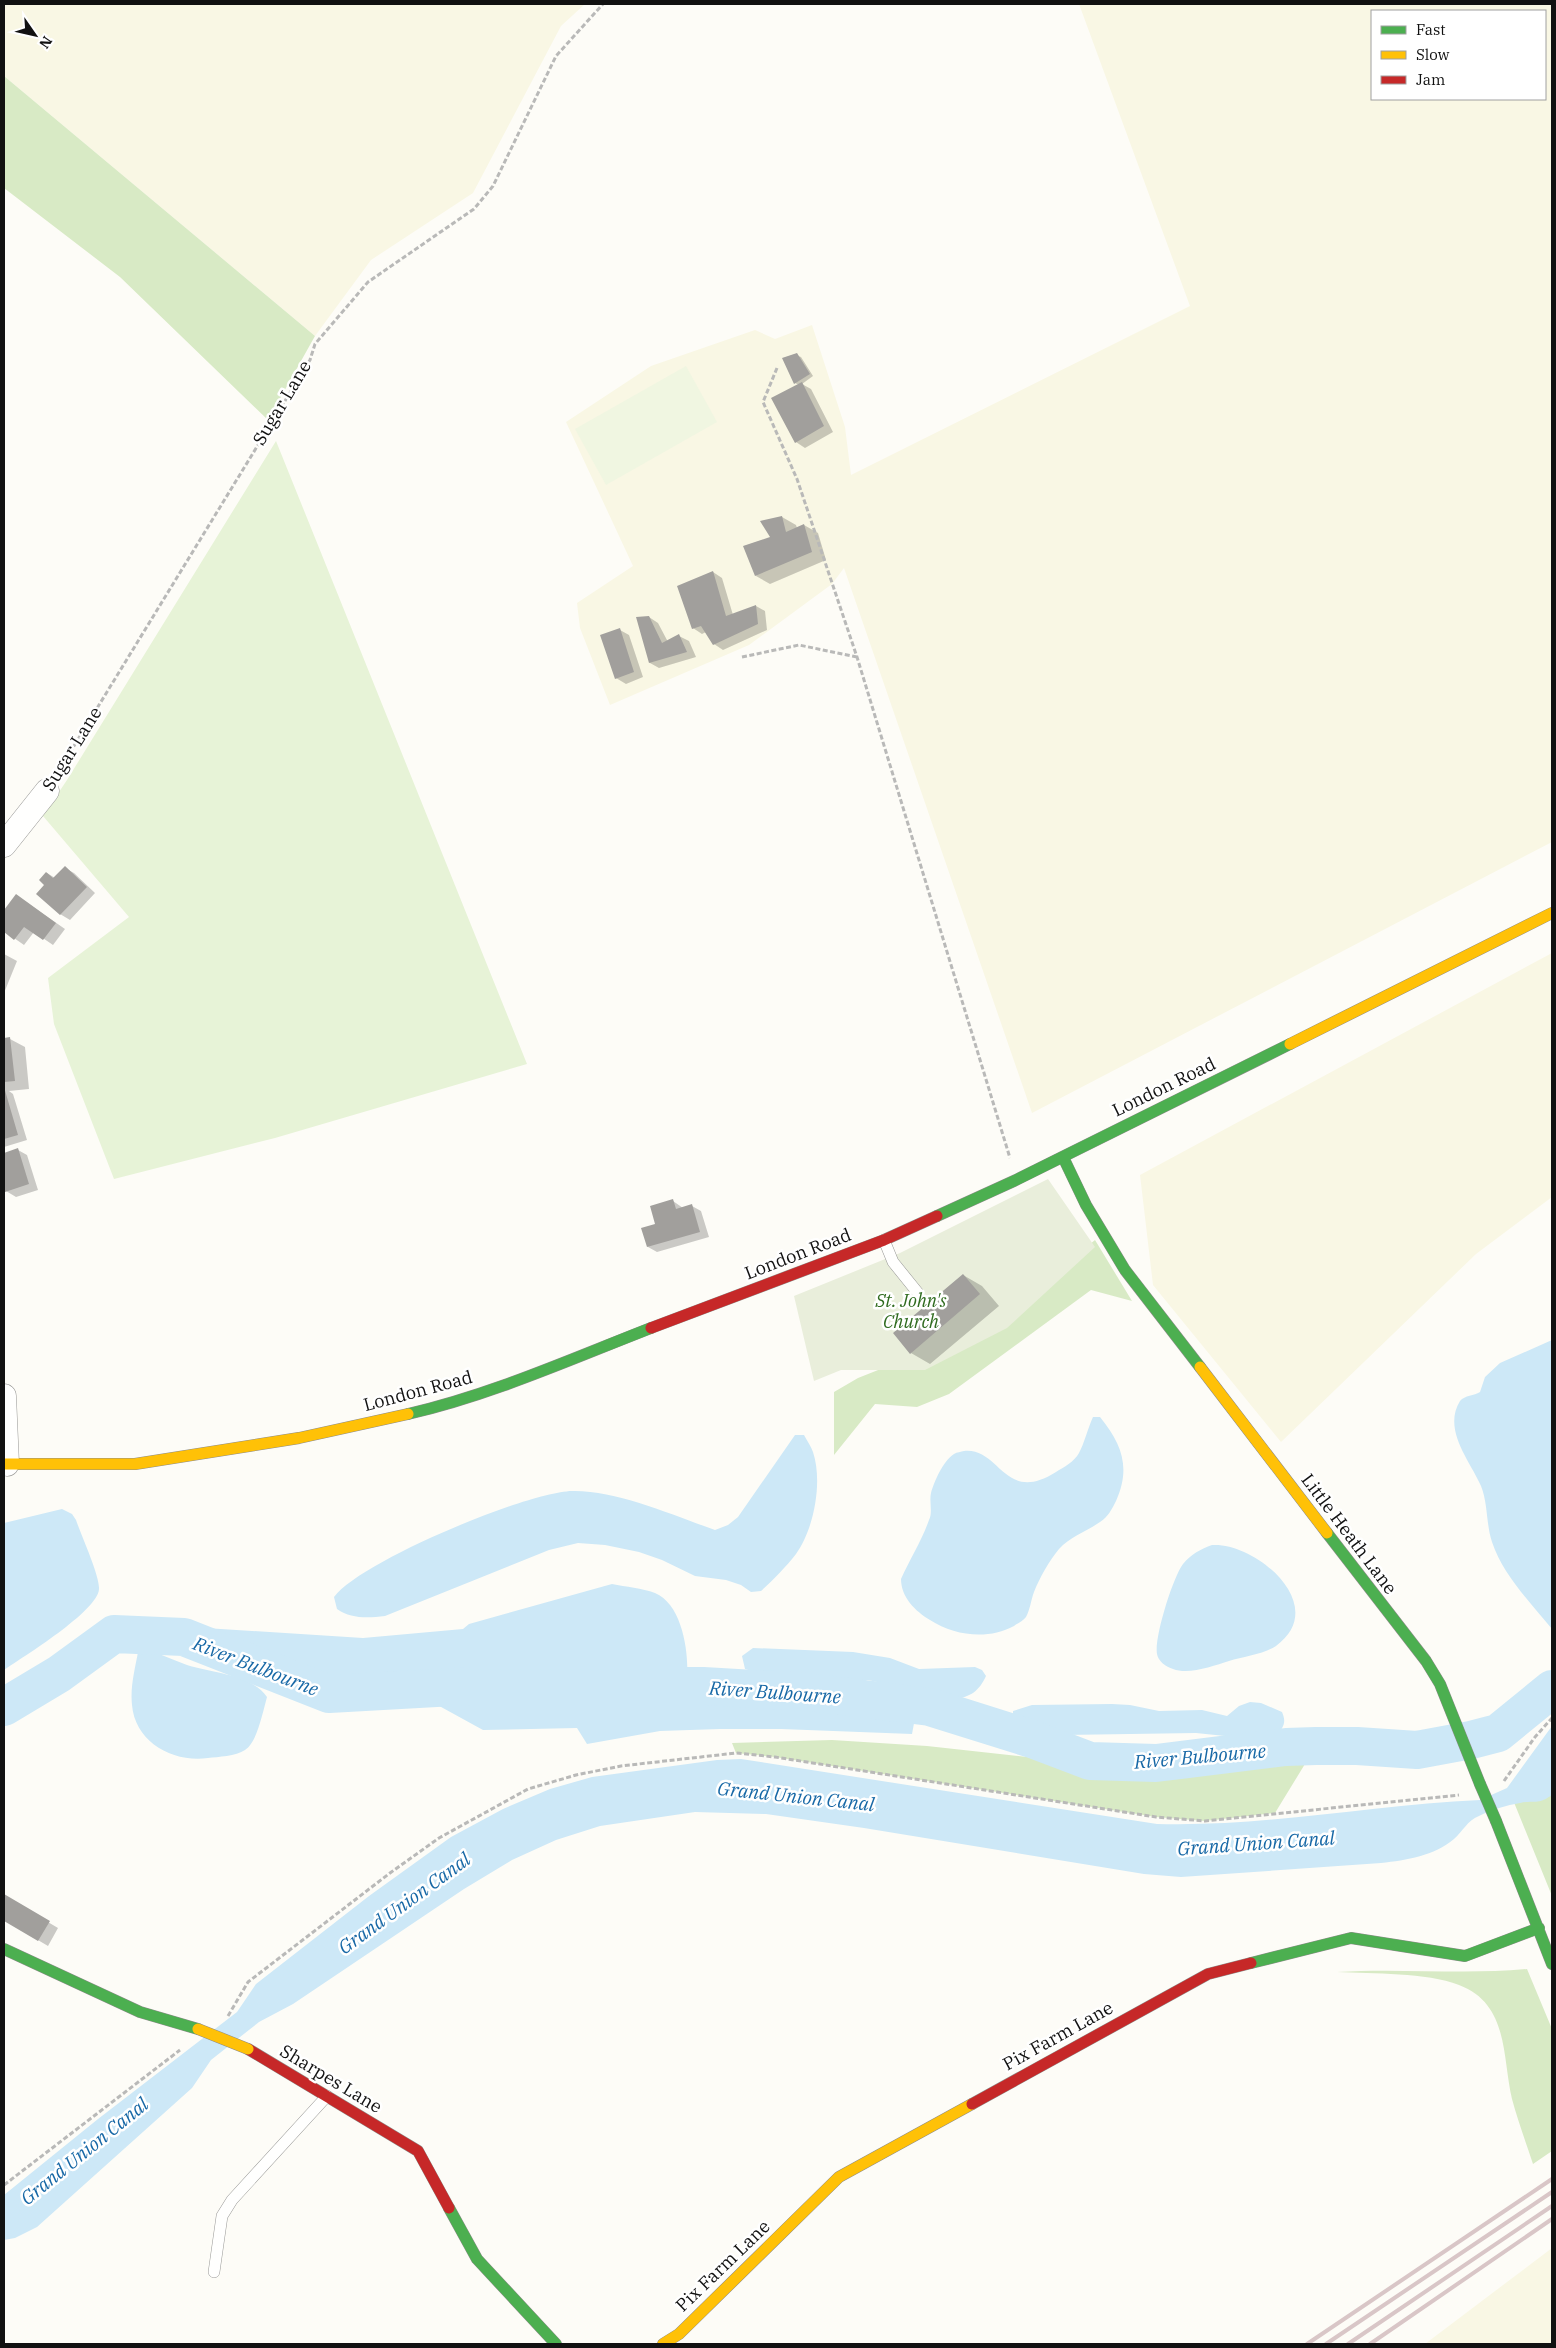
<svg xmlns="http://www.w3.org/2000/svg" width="1556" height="2348" font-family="'IBM Plex Serif',serif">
<rect width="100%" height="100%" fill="#fdfcf7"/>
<!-- farmland -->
<path fill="#f9f7e4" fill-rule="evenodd" d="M4,4h581l-24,22 -88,167 -102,67 -56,76 -311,-260z
M1079,4h473v838l-520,271 -188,-545 -12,16 -83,61 -139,60 -30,-77 -3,-25 56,-37 -67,-144 85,-56 104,-36 20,9 37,-14 33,102 6,48 339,-169zM1372,11h173v88h-173z
M1552,953v244l-76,57 -195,188 -128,-157 -13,-110z
M1552,2248v96h-127z"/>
<!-- green -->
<path fill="#e7f3d7" d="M276,441l251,623 -252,74 -161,41 -60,-155 -6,-46 81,-61 -86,-101 24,-36z"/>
<!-- forest -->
<path fill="#d8eac5" d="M4,76l311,260 -47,84 -148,-143 -116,-89z
M1095,1240l37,61 -41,-11 -142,104 -32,13 -42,-3 -41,51v-63l24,-14 111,-44 70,-48z
M832,1740l95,6 109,12 120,5 130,-16 30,-1 -41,67 -70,8 -49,-4 -381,-60 -39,-4 -4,-10z
M1552,1786v110l-41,-101z
M1527,1969l25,60v122l-19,13c-7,-21 -15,-43 -21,-65 -10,-43 -3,-95 -53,-114 -33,-13 -86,-11 -122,-13 64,-4 127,3 190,-3z"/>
<!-- cemetery -->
<path fill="#e9eedb" d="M1048,1179l47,68 -88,81 -82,42h-84l-27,11 -20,-85 106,-43z"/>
<!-- pitch -->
<path fill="#f0f6e1" d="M686,366l31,56 -111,63 -31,-56z"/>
<!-- water -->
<path fill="#cde8f7" d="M1552,1340v289c-22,-27 -49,-54 -60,-87 -6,-18 -4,-39 -11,-56 -10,-24 -39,-56 -21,-85 5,-6 14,-5 20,-9l5,-15 15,-14z
M1093,1417h7c22,27 31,51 16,84 -4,8 -8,16 -16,21 -13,9 -30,15 -41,27 -10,12 -19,28 -25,43 -3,8 -4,18 -8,25 -3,4 -8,6 -12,9 -26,14 -59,10 -84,-6 -15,-9 -29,-23 -29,-41 9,-20 21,-39 28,-59 4,-8 0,-18 2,-27 3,-11 12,-32 23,-39 3,-2 7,-2 10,-3 36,-4 40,54 92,21 8,-5 18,-10 23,-19 5,-9 9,-25 14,-36z
M795,1435h9c3,6 7,11 9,17 10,30 1,77 -17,102 -10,13 -23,26 -35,37l-10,1 -10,-7 -15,-5 -31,-4 -33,-16 -23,-8 -34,-7 -27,-2 -29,7 -164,66c-17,2 -34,3 -48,-7l-3,-12c27,-36 193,-105 238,-106 45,-1 100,24 143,39l13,-5 10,-8z
M62,1509l10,5 4,6c5,15 24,56 23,69 -1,22 -76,68 -95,81v-147z
M1212,1545c44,-3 119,61 64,101 -12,8 -33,11 -47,15 -16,5 -40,14 -56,8 -7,-2 -15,-8 -16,-15 -3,-16 16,-77 26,-90 8,-10 18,-15 29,-19z
M612,1584c14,3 30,4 43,9 27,11 34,59 32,84l-157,-2 -186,7 -30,-4 -112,-42 3,-8 158,10 100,-9 6,-5z
M753,1648l100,4 37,6 29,11 56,-2 7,3 4,6c-7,15 -15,21 -32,23l-86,-19 -37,2 -69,-8 -17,-5 -3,-13z
M147,1649c13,5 26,11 40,16 25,8 64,9 80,32 -4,14 -10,46 -22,53 -9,6 -27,7 -37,8 -35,5 -73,-16 -76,-53 -2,-18 3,-36 6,-53z
M1552,1683v14l-57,52 -11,-16z
M672,1692l88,4 80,13 75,9 -3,16 -131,-5h-61l-60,2 -73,13 -10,-16 -94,2 -51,-28 131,-8z
M1250,1702l11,1 21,9c5,11 1,16 -7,25l-21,2 -58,-6 -132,2 -21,-2 -27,-8 -3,-7v-7l19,-6 80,-1 18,1 29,6 43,-1 25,6 12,-10z
M1552,1726v69c-14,10 -17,5 -32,8 -13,2 -29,7 -41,13 -12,5 -16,15 -25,23 -20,17 -47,21 -73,24l-200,14 -37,-3 -280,-46 -98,-14 -71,-2 -95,14 -44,14 -44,20 -48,29 -171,115 -34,18 -48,38 -19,28 -155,139 -22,11 -11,2v-45l94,-76 139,-107 19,-28 113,-88 82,-59 52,-28 47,-20 42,-12 125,-17 24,-1 416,65c108,3 215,-19 323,-24l27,-12z"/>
<!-- shadow -->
<path fill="#0003" d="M796,355l5,2 12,19 -11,8 9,5 22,43 -28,16 -9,-6 3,-57 -4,-2z
M782,517l14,8 1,3 7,-3 14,8 8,27 -56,24 -14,-8z
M713,572l9,6 11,37 23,-9 9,5 2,19 -44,20 -9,-6 -8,-12 -4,2 -9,-6z
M649,617l9,6 10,19 11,-6 10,5 7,16 -37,11 -9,-5z
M620,630l9,5 14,42 -17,7 -10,-6z
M65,868l9,5 21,20 -25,27 -10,-6 -14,-29 1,-12 8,5z
M16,895l49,34 -12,16 -19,-13 -10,13 -20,-14v-19z
M4,954l13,7 -13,32z
M4,1039h6l15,8 4,42 -20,2 4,3 14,46 -23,7z
M18,1150l9,5 11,35 -22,7 -10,-6 -2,-7v-30z
M673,1201l10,7 9,-2 9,5 8,26 -52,15 -9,-5 8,-23z
M963,1275l19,11 17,20 -69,58 -19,-11z
M4,1896l54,32 -10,18 -44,-26z"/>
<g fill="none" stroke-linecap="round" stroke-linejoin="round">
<!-- river -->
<path stroke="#cde8f7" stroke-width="38" d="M4,1707l55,-33 55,-40 70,3 145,57 143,-8h231l105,6 122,15 102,32 58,22 66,2 130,-16 30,-1h41l60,4 54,-10 27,-7 54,-44"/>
</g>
<!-- building -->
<path fill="#a19f9c" d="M797,353l13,21 -16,10 -12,-26z
M802,382l22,44 -29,17 -24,-45z
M782,516l4,16 18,-8 8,28 -57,24 -12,-30 27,-9 -10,-16z
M713,571l13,45 30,-11 2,19 -45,21 -12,-19 -9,3 -15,-43z
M649,616l13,27 17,-9 8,18 -38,11 -13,-46z
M620,628l14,44 -19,7 -15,-44z
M65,866l22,21 -27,28 -24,-21 8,-9 -5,-5 7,-8 7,6z
M16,894l40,29 -13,17 -19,-13 -10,13 -10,-8v-22z
M10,1037l5,44 -11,1v-44z
M4,1087l14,48 -14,4z
M18,1148l11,36 -24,8 -1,-39z
M673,1199l3,10 16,-5 8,28 -53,15 -6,-19 14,-4 -5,-18z
M963,1274l17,20 -70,60 -17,-21z
M4,1894l46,27 -12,20 -34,-20z"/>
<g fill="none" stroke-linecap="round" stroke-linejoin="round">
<defs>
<path id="lane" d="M884,1240l9,22 25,31
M214,2272l8,-56 10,-16 95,-104"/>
<path id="street" d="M4,845l43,-54
M4,1396l3,68"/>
<path id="fast" d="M1063,1157l23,48 39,65 75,97
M937,1216l79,-36 274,-136
M408,1414c83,-19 163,-55 243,-86
M1327,1533l99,128 14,23 40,100
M1496,1821l56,143
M4,1949l136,63 58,17
M1251,1963l100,-25 114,18 74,-28
M449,2208l28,51 79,85"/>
<path id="slow" d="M1290,1044l262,-131
M1200,1367l127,166
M4,1464h131l164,-26 109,-24
M663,2344l16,-10 160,-157 133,-73"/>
<path id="jam" d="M651,1328l233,-88 53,-24
M248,2049l170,102 31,57
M972,2104l236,-130 43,-11"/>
</defs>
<!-- lane casing -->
<use href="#lane" stroke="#979795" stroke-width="12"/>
<!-- street casing -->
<use href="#street" stroke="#979795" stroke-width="25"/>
<!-- fast casing -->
<use href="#fast" stroke="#8e8d8b" stroke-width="12"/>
<!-- slow casing -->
<use href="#slow" stroke="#8e8d8b" stroke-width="12"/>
<!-- jam casing -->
<use href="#jam" stroke="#8e8d8b" stroke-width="12"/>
<!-- path -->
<path stroke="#b9b9b8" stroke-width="3" stroke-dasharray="5 2.5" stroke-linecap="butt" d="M777,368l-14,34 34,77 60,178 153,501
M742,657l57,-12 58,12
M58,772l252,-412 5,-16 53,-62 106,-73 19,-23 63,-130 47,-52
M1504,1781l31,-44 17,-19
M228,2016l20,-34 142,-109 49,-35 89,-49 48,-14 45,-9 115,-13 39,4 381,60 49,4 254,-26
M4,2185l176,-135"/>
<!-- lane -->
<use href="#lane" stroke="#fffffe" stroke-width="11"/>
<!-- street -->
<use href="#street" stroke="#fffffe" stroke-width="24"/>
<!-- fast -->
<use href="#fast" stroke="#4caf50" stroke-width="11"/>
<!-- slow -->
<use href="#slow" stroke="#ffc107" stroke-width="11"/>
<!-- jam -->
<use href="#jam" stroke="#c62828" stroke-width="11"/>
<!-- rail -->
<path stroke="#d9c6c7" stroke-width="4" d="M1307,2344l245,-165
M1326,2344l226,-152
M1348,2344l204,-138
M1370,2344l182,-125"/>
<defs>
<path id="fast-bridge" d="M1480,1784l16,37"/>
<path id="slow-bridge" d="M198,2029l50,20"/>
</defs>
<!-- fast-bridge casing -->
<use href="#fast-bridge" stroke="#8e8d8b" stroke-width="12" stroke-linecap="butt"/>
<!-- slow-bridge casing -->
<use href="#slow-bridge" stroke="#8e8d8b" stroke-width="12" stroke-linecap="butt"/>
<!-- fast-bridge -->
<use href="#fast-bridge" stroke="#4caf50" stroke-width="11"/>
<!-- slow-bridge -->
<use href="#slow-bridge" stroke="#ffc107" stroke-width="11"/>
</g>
<g text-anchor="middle" stroke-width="5" stroke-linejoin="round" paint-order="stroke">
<!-- street labels -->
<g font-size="18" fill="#111" stroke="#fff">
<text transform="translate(282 403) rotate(-59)" y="6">Sugar Lane</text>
<text transform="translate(72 749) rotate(-58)" y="6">Sugar Lane</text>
<text transform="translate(1164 1087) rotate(-26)" y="6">London Road</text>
<text transform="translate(798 1254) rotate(-21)" y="6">London Road</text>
<text transform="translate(418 1391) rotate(-15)" y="6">London Road</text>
<text transform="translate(1349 1534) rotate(53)" y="6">Little Heath Lane</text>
<text transform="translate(1058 2036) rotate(-29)" y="6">Pix Farm Lane</text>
<text transform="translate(331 2079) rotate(31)" y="6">Sharpes Lane</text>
<text transform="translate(723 2266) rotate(-44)" y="6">Pix Farm Lane</text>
</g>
<!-- park labels -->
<g font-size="18" font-style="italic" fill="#2f6b1f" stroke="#fff">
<text x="911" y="1307">St. John's<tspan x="911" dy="21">Church</tspan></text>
</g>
<!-- water labels -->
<g font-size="19" font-style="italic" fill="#1768a6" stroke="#fff">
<text transform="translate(256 1666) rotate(21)" y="7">River Bulbourne</text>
<text transform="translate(775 1692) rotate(4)" y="7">River Bulbourne</text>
<text transform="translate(1200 1756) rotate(-5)" y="7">River Bulbourne</text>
<text transform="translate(796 1796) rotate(6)" y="7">Grand Union Canal</text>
<text transform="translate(1256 1843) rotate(-4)" y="7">Grand Union Canal</text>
<text transform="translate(404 1903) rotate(-36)" y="7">Grand Union Canal</text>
<text transform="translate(84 2151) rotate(-39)" y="7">Grand Union Canal</text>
</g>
</g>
<!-- border -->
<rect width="1556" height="2348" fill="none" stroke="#111111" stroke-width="10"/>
<!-- legend -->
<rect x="1371" y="10" width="175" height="90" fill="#ffffff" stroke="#a0a0a0"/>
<rect x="1381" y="26" width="25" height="8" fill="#4caf50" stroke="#a0a0a0"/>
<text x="1416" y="35" font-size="15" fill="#111111">Fast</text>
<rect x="1381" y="51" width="25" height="8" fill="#ffc107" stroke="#a0a0a0"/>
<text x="1416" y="60" font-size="15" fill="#111111">Slow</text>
<rect x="1381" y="76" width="25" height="8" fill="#c62828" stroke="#a0a0a0"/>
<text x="1416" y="85" font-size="15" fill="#111111">Jam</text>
<!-- north arrow -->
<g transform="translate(35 35) rotate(124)" stroke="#ffffff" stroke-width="4" paint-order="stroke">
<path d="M0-4L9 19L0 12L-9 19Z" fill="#111111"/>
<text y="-8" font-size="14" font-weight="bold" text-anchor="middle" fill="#111111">N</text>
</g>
</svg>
